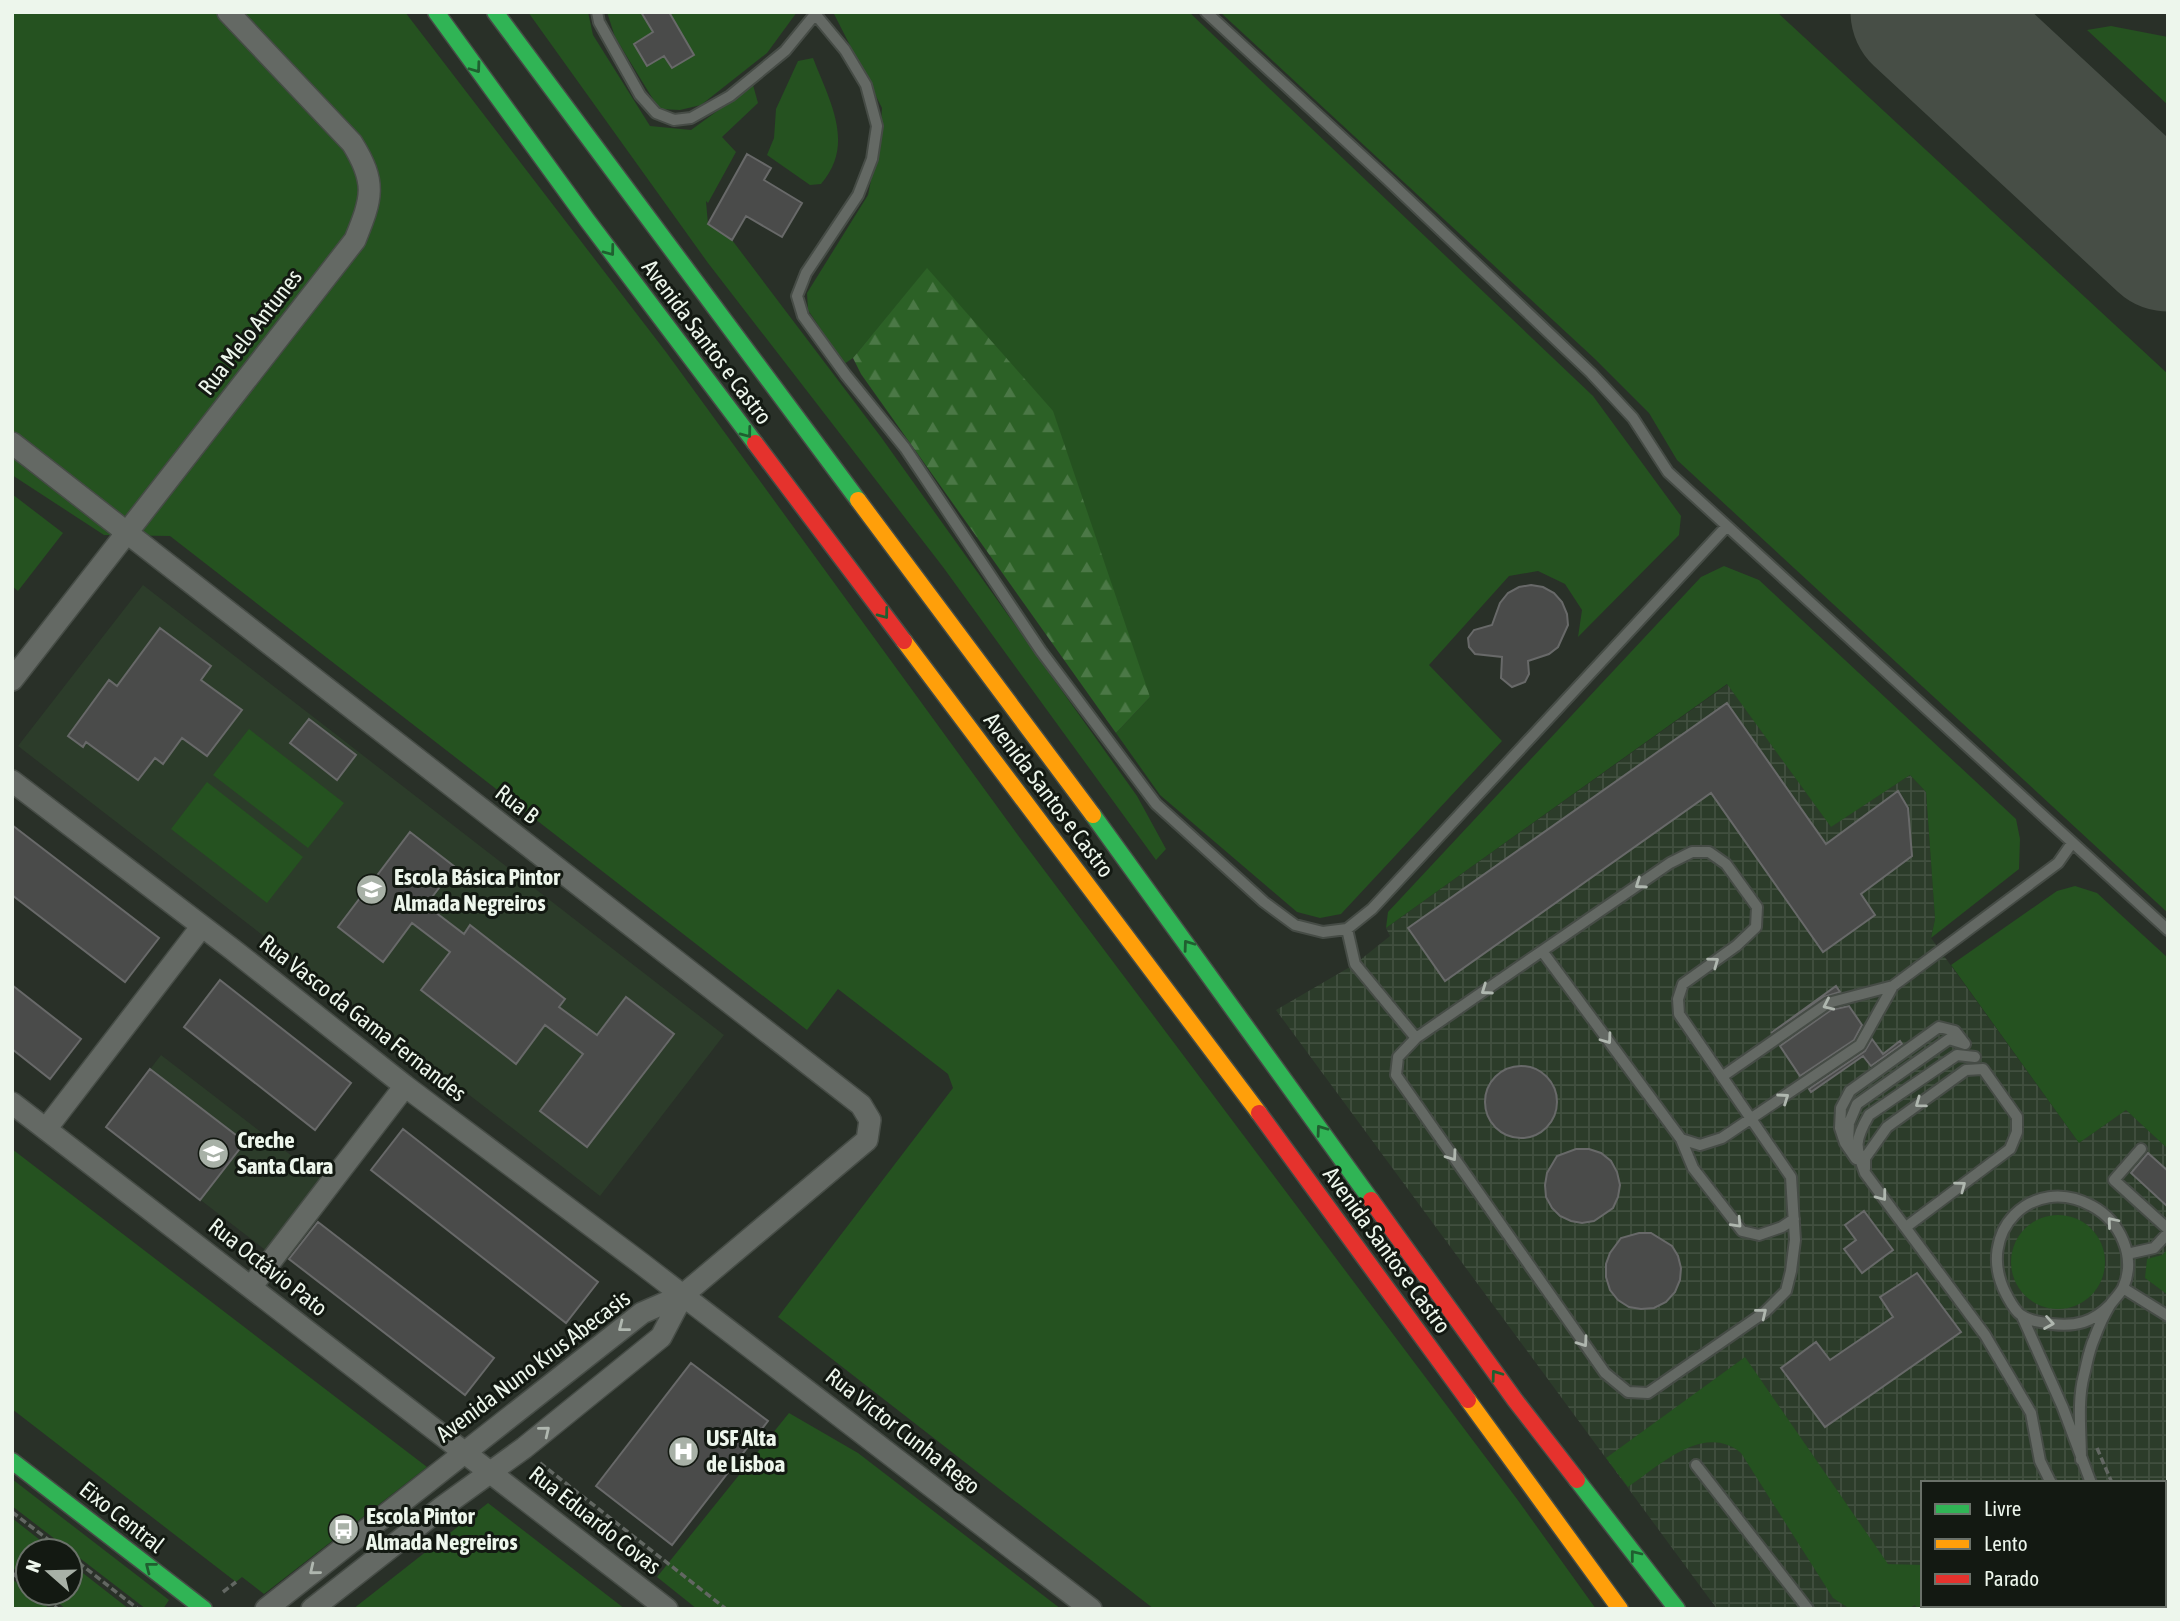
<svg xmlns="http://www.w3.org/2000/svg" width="2180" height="1621" font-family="'Asap Condensed',sans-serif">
<defs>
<pattern id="industrial-grid" width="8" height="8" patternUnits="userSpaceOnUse" patternTransform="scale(1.75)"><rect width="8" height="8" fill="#2c3c2a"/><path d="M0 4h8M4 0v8" fill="none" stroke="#414f3f"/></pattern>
<pattern id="forest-firs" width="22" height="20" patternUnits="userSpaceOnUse" patternTransform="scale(1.75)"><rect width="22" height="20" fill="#2c6126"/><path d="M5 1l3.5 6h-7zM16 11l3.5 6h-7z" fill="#4b7846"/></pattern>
</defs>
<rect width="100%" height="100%" fill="#293028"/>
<!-- built -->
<path fill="#2c3c2a" d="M143,585l581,450 -124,161 -582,-450z
M161,1055l162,125 -55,72 -162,-125z"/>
<!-- industrial -->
<path fill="url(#industrial-grid)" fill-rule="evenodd" d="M1728,684l103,142 79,-51 16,17 9,127 -4,19 148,205 47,-34 42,40v460h-451l-441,-599 79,-46 35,-28 -4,-8zM1923,1483h241v122h-241z"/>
<!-- green -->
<path fill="#255220" d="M12,12h393l261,340 354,486 497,661 79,110h-442l-376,-292 175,-229 -5,-14 -110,-85 -31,41 -637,-494 -66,-1 -92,-60z
M528,12h60l5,23 57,91 41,4 62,-45 5,18 -36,34 14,15 -28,51 -2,-2 2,23 24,16 149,197 256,359 29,53 -10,11 -213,-293 -235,-304z
M607,12h190l-30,41 -66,52 -21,5 -21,-1 -44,-72z
M833,12h356l404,384 88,120 -2,19 -101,102 4,-27 -17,-26 -27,-13 -29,5 -80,89 73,76 -161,173 -21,4 -23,-6 -137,-117 -44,-62 34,-36 -223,-428 -74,89 -9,6 -36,-54 -1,-17 61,-98 12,-59 2,-28z
M1220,12h557l391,362v539l-491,-453 -28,-47 -54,-54z
M2111,26l57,11v68l-81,-75z
M813,58c16,42 43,86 8,126l-11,1 -43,-30 7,-17 2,-29 22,-48z
M12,494l51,39 -45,58 -6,-5z
M1724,566l35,14 257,239 4,20 -1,30 -88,69 4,-19 -9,-127 -16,-17 -79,52 -104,-143 -341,244 2,-16 313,-335z
M249,729l95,74 -36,45 -95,-73z
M207,782l96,75 -36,46 -96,-74z
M2075,886l22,7 71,65v191l-42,-39 -47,33 -128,-178 106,-74z
M12,1149l415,318 -163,127 -22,-17 -6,5 -224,-173z
M2011 1262a47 47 0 1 1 94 0a47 47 0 1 1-94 0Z
M2168,1249v46l-23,-17 2,-19 15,-4z
M1745,1357l143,207 35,1v40h4l-10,4 -2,-4 -7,4h-58l-17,-11 -92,-145c-37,-31 -82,13 -113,34l-22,-29z
M789,1413l69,40 203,156h-364l-40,-32z
M12,1479l157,121 -6,9h-17l-134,-103z
M488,1503l137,106h-272z
M12,1518l42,33h-26v29l-16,-13z
M70,1563l59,46h-63l-21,-16h25z
M12,1579l38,30h-35l-3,-3z"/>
<!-- forest -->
<path fill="url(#forest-firs)" d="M927,268l126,143 97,286 -34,36 -255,-359 -8,-16z"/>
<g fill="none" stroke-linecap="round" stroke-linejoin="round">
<!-- runway -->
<path stroke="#474e46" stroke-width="147" d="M1924,12l244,226"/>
</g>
<!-- building -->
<path fill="#4a4b4a" stroke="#686969" stroke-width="2" d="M641,12h28l25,43 -22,13 -8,-12 -17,10 -13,-22 19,-12z
M747,154l24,14 -7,12 38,23 -20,34 -36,-21 -14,24 -24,-16z
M1531,585l12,2 11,6 8,9 5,12 1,11 -10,22 -9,7 -21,7 1,13 -4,8 -13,5 -11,-9 1,-21 -27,-3 -6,-7 -1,-9 6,-8 18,-5 8,-22 8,-10 11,-6z
M160,628l51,38 -10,14 41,30 -35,46 -25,-18 -19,26 -8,-6 -17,22 -52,-38 -3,5 -15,-11 41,-56 8,6z
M1727,703l99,141 72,-53 10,17 4,48 -51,38 14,21 -52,37 -112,-159 -266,188 -37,-53z
M309,719l47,36 -19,25 -47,-37z
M12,825l147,113 -34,44 -113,-87z
M410,832l45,35 -29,38 38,29 6,-9 95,74 -6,8 38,28 29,-38 48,37 -87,113 -47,-36 43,-57 -38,-29 -29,39 -95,-74 29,-38 -38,-29 -29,39 -45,-35z
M220,980l131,103 -36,47 -131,-103z
M12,985l69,54 -31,40 -38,-30z
M1836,986l4,6 -16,5 -53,36z
M1849,1006l13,19 -8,15 -54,36 -20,-30 51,-36z
M1872,1039l11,15 17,-13 2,3 -31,22 -8,-10 -52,36 -2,-3 56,-38z
M1485 1102a36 36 0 1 1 72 0a36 36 0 1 1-72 0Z
M150,1069l95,73 -45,58 -94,-73z
M403,1129l195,153 -32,41 -195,-153z
M1576,1149h13l12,4 10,8 6,11 3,13 -2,12 -5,11 -19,13 -12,2 -11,-2 -11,-5 -8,-8 -6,-11 -1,-12 2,-12 10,-17z
M2148,1153l20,18v36l-37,-34z
M1864,1211l29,39 -31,23 -18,-24 12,-9 -11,-15z
M318,1222l176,136 -29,37 -176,-136z
M1639,1233h12l21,13 6,10 3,12 -1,12 -5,12 -9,10 -12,6 -13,1 -12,-2 -11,-7 -8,-10 -4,-13v-13l4,-11 11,-15z
M1917,1273l44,59 -136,95 -44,-59 35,-26 14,18 63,-43 -13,-20z
M691,1363l77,58 -96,124 -76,-59z"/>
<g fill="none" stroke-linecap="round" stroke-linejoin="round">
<defs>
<path id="lane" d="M597,12l2,10 41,73 16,18 18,7 17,-2 39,-22 55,-45 32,-39
M1206,12l181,167 204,194 42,45 35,54 500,458
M816,15l29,35 21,35 11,41 -5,33 -14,36 -52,78 -9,23 6,20 42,58 60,74 136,203 115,153 108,98 31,23 28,7 24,-3 8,35 61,74
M1347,929l25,-20 355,-383
M1542,951l-126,87 -18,19 -2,18 209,298 23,19 20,1 117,-81 21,-21 5,-20 4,-31 -4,-63 -112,-163 -1,-15 5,-15 53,-38 20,-19 1,-20 -31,-43 -17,-12h-17l-22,11 -128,88 139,188 12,29 49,63 17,4 23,-8 12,-8
M1893,986l165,-123 14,-20
M1975,1057l-18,-2 -88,60c-15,26 -14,31 -4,58l120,162 46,78 9,48 11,22
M1681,1139l19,6 22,-7 138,-93 33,-59 -65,17 -105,73
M1848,1143l1,-20 8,-19 92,-65 16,5
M2141,1149l-27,31 54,49
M1856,1159l-11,-16 -5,-15 1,-20 9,-17 89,-64 16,4 10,13
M1865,1169v-11l22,-31 79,-57 17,-1 34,48v15l-7,17 -104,78
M2127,1254l27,-6 14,-15
M2123,1288l45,28
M2022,1316l41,92 28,75
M2081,1460c0,-27 -4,-59 3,-85 3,-12 5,-25 10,-36 4,-11 10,-24 16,-34 4,-6 10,-11 13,-17 14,-31 -3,-67 -31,-82 -60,-33 -118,27 -86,88 4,7 8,16 15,21 9,7 21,7 31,9 24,3 41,-2 58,-19
M1696,1465l112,144
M2164,1593l4,5
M2015,1605l2,4
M2128,1605l2,4
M1968,1609l5,-4"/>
<path id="street" d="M12,443l849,662 9,15 -3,20 -184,155 -41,18 -376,296
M12,680l343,-440c17,-42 22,-57 -3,-97l-124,-131
M12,781l220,168 173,137 237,178 449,345
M12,1103l655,506
M46,1129l156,-203
M251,1287l154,-201
M312,1609l129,-101 83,-60 137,-111 22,-42"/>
<path id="fast" d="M436,12l151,208 168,223
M495,12l363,488
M1093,815l278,385
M12,1461l192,148
M1577,1480l100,129"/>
<path id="slow" d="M858,500l235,315
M904,641l355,472
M1468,1400l152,209"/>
<path id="jam" d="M755,443l149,198
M1259,1113l209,287
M1371,1200l144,200 62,80"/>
</defs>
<!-- lane casing -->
<use href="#lane" stroke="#464c46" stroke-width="14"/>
<!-- street casing -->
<use href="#street" stroke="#464c46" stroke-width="24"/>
<!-- fast casing -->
<use href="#fast" stroke="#464c46" stroke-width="19"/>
<!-- slow casing -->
<use href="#slow" stroke="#464c46" stroke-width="19"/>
<!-- jam casing -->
<use href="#jam" stroke="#464c46" stroke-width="19"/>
<!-- path -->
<path stroke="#626762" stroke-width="3.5" stroke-dasharray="7 3.5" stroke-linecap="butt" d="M2097,1448l15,35
M540,1463l186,146
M12,1512l51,39
M70,1556l68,53
M2164,1559l4,6
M12,1573l16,12
M223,1592l13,-10
M38,1593l20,16"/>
<!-- lane -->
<use href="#lane" stroke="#646964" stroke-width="10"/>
<!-- street -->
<use href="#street" stroke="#646964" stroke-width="21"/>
<!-- fast -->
<use href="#fast" stroke="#30b455" stroke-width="16"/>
<!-- slow -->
<use href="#slow" stroke="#ff9f0a" stroke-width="16"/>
<!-- jam -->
<use href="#jam" stroke="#e5322d" stroke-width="16"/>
</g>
<!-- one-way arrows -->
<defs><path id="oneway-chevron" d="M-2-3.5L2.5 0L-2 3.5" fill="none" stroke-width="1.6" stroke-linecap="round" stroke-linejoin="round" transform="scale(1.75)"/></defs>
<g stroke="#205f30">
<use href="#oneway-chevron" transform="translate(476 68) rotate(54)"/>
<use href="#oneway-chevron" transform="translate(610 251) rotate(53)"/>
<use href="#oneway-chevron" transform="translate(747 433) rotate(53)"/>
<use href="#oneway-chevron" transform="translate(884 614) rotate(53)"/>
<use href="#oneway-chevron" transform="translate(1188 945) rotate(-126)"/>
<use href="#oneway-chevron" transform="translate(1321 1130) rotate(-126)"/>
<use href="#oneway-chevron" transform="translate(1496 1375) rotate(-126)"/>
<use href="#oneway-chevron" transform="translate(1635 1555) rotate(-128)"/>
<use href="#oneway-chevron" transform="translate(150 1567) rotate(-142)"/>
</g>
<g stroke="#afb7af">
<use href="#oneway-chevron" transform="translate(1640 884) rotate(145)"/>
<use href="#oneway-chevron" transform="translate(1714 962) rotate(-36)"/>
<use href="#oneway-chevron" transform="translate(1486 990) rotate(145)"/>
<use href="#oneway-chevron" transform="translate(1828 1005) rotate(155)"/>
<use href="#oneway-chevron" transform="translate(1607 1039) rotate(54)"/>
<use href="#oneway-chevron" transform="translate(1784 1098) rotate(-35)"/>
<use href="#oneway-chevron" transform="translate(1920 1103) rotate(144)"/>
<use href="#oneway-chevron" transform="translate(1452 1156) rotate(55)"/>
<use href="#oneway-chevron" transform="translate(1961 1186) rotate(-37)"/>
<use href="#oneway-chevron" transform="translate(1882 1196) rotate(53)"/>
<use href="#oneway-chevron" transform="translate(2112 1222) rotate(-130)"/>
<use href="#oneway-chevron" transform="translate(1737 1223) rotate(47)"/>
<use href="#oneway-chevron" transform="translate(1762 1313) rotate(-39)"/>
<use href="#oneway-chevron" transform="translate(2049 1323) rotate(9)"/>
<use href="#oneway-chevron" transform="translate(623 1327) rotate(142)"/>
<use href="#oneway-chevron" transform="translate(1583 1342) rotate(55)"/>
<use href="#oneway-chevron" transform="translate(545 1431) rotate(-39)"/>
<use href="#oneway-chevron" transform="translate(314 1570) rotate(141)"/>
</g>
<!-- icons -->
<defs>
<symbol id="school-disc" viewBox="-11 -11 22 22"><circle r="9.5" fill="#a8b1a7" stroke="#131912"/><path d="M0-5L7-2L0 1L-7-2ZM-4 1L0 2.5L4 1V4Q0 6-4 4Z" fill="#fff"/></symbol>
<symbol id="hospital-disc" viewBox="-11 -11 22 22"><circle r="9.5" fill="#a8b1a7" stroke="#131912"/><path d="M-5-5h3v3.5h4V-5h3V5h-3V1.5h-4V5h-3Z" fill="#fff"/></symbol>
<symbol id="bus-disc" viewBox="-11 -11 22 22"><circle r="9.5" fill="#a8b1a7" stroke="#131912"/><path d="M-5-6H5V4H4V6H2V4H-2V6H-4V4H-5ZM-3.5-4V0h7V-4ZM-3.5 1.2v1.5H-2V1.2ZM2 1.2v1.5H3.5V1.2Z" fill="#fff"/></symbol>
</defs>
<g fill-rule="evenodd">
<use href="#school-disc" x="354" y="872" width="35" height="35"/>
<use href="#school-disc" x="196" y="1136" width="35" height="35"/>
<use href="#hospital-disc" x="666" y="1434" width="35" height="35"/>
<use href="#bus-disc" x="326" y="1512" width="35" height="35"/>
</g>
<g text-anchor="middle" stroke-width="6" stroke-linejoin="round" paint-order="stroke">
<!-- street labels -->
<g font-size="23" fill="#edf6ec" stroke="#131912">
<text transform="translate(250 332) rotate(-52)" y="8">Rua Melo Antunes</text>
<text transform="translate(707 342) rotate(53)" y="8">Avenida Santos e Castro</text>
<text transform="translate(1049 795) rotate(53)" y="8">Avenida Santos e Castro</text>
<text transform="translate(517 804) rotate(38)" y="8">Rua B</text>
<text transform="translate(363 1018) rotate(38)" y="8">Rua Vasco da Gama Fernandes</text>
<text transform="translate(1387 1250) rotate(54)" y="8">Avenida Santos e Castro</text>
<text transform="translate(268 1267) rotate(38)" y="8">Rua Octávio Pato</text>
<text transform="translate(533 1366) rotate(-37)" y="8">Avenida Nuno Krus Abecasis</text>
<text transform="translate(903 1431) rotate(38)" y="8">Rua Victor Cunha Rego</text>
<text transform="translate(122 1517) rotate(38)" y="8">Eixo Central</text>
<text transform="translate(595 1520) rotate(38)" y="8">Rua Eduardo Covas</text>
</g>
<!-- poi labels -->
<g font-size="23" font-weight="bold" fill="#edf6ec" stroke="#131912" text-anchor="start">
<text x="394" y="885">Escola Básica Pintor<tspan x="394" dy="26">Almada Negreiros</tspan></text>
<text x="237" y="1148">Creche<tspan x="237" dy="26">Santa Clara</tspan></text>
<text x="706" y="1446">USF Alta<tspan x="706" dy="26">de Lisboa</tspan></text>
<text x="366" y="1524">Escola Pintor<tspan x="366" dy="26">Almada Negreiros</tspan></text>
</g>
</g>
<!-- border -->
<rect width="2180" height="1621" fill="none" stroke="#edf6ec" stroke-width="28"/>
<!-- legend -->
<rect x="1921" y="1481" width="245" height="126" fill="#131912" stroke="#6a7169" stroke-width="2"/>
<rect x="1935" y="1504" width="35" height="10" fill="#30b455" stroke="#6a7169" stroke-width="2"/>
<text x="1984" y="1516" font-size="21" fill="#edf6ec">Livre</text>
<rect x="1935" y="1539" width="35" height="10" fill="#ff9f0a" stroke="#6a7169" stroke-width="2"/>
<text x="1984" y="1551" font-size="21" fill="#edf6ec">Lento</text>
<rect x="1935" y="1574" width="35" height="10" fill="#e5322d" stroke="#6a7169" stroke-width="2"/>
<text x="1984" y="1586" font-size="21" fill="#edf6ec">Parado</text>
<!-- north arrow -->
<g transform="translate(49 1572) rotate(290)"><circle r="33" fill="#131912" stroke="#6a7169" stroke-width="2"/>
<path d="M0-5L12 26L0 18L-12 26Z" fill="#a8b1a7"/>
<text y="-10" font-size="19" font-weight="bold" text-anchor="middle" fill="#edf6ec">N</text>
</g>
</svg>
